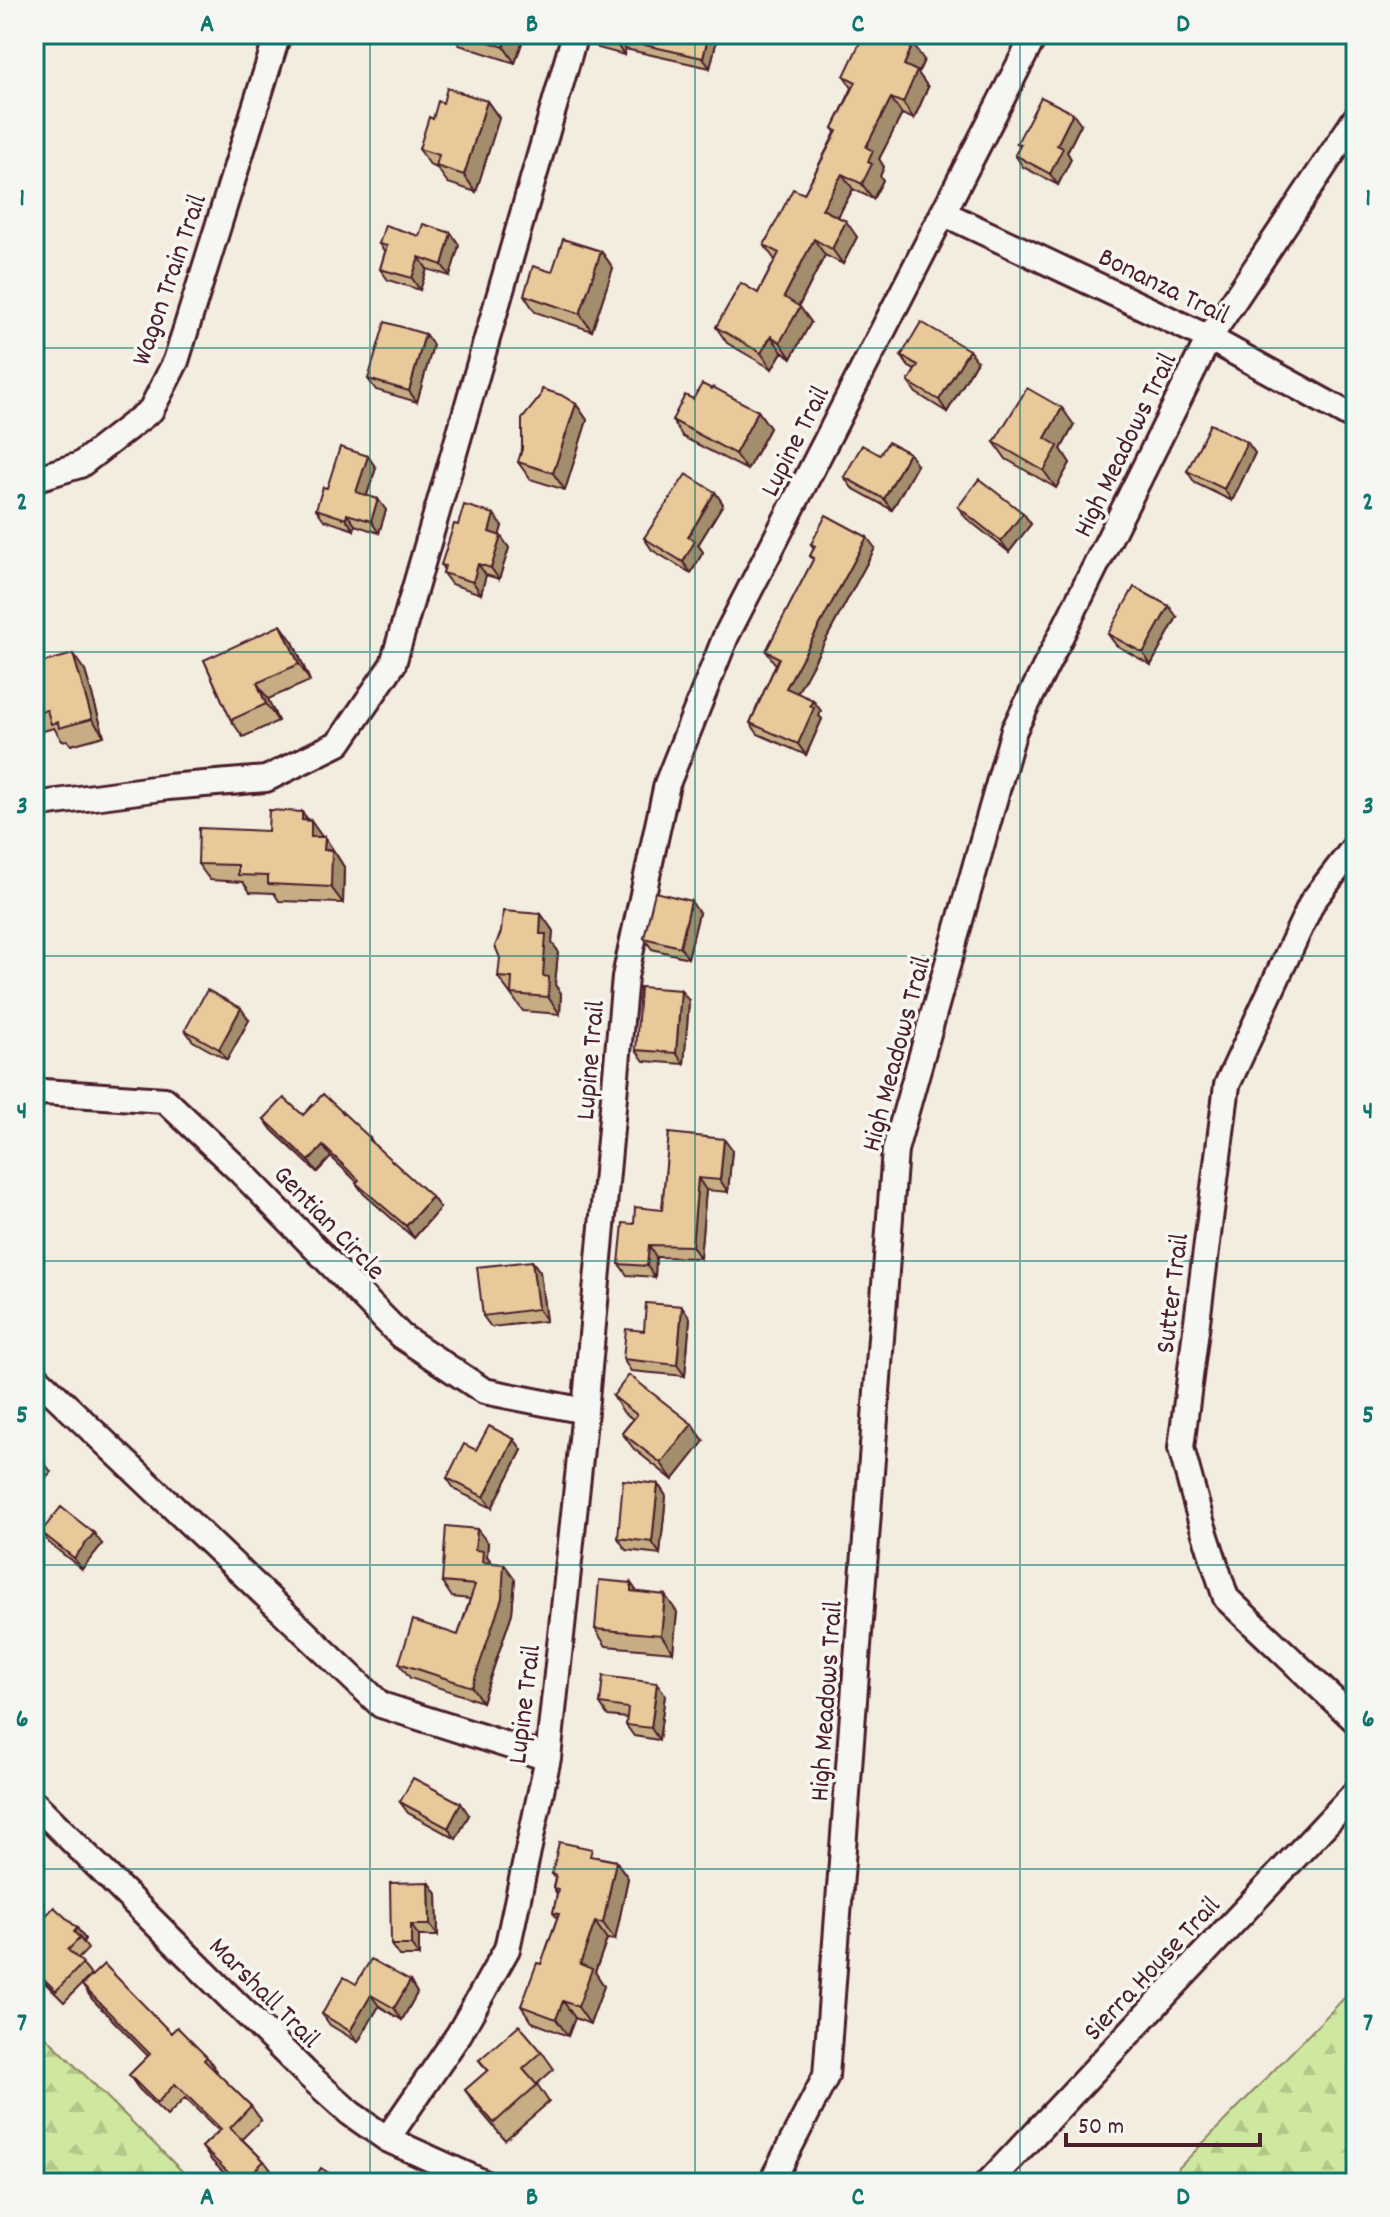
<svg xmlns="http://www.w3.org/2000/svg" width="1390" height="2217" font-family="Dekko,sans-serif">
<defs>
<pattern id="forest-firs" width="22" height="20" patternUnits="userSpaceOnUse" patternTransform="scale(2)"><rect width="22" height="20" fill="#cee99f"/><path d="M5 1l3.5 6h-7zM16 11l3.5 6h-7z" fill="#b2c789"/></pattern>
</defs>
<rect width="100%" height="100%" fill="#f3ede0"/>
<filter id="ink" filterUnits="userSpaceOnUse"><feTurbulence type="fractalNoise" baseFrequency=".0125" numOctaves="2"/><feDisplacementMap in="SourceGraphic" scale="16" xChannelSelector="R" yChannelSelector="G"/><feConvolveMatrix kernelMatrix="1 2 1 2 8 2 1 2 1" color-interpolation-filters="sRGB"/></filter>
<g filter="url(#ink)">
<!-- forest -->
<path fill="url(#forest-firs)" stroke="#8c8465" stroke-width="2" d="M1356,1986v197h-192z
M34,2025l160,158h-160z"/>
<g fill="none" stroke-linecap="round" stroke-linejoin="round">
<defs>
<path id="minor" d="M943,213l266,125 147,81
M34,479l46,-14 71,-55 25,-49 102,-327
M34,805l134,-18 98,-8 73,-36 54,-79 182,-630
M1356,845l-44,57 -85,183 -46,363 20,73 25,77 130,123
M34,1096l9,-4 122,8 75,71 161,165 83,55 101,20
M34,1375l347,330 167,53
M34,1803l272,270 44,40 37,26 97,44
M387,2139l72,-105 48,-85 41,-191 37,-347 40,-434 42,-193 59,-148 309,-602
M771,2183l55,-107 69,-926 119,-420 195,-392 147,-220
M988,2183l368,-391"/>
</defs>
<!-- minor casing -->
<use href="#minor" stroke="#4a1f2b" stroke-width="30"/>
<!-- minor -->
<use href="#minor" stroke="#f6f6f2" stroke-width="24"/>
</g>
<!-- wall -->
<path fill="#c7ad84" stroke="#4a1f2b" stroke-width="2" d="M451,34h74l-10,29 -56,-18z
M718,35l-8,33 -85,-19 -1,6 -26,-7 -6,-10z
M924,60l-6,13 10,14 -14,32 -12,-5 -23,45 5,8 -4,9 3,4 -10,19 -20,-10 -15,28 19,20 -14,27 -18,-9 -26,51 12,16 -20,36 -9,-6 -10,17 -45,-26 -11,-16 42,-34 17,-33 -11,-15 40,-51 31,-61 -2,-5 19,-40 -8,-12z
M487,101l12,17 -23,74 -28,-9 -11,-15 -6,-2 -12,-17 14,-30 10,-16z
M1081,124l-14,28 4,7 -13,26 -35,-18 -8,-12 5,-9 -3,-3z
M451,233l8,12 -9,31 -23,-7 -7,21 -32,-10 -8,-11 5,-17 -6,-8 40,-8z
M601,251l12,17 -21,63 -57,-19 -11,-17 28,-23z
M425,334l8,11 -16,57 -41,-12 -8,-11z
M901,356l76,5 -30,51 -31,-19 -8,-11 7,-12 -6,-3z
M693,399l65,12 12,17 -23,42 -64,-33 -11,-17z
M576,404l11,16 -22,70 -35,-11 -12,-17z
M1074,425l-13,24 9,14 -14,25 -50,-29 -12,-17z
M1247,442l8,11 -23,48 -37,-18 -8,-12z
M917,465l-25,45 -40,-22 -8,-11z
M376,468l-9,27 19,15 -7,23 -24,-8 -1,5 -30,-10 -8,-11 11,-21z
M715,492l8,12 -25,41 5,7 -12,21 -39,-23 -8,-12z
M958,507l65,6 8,11 -22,28 -43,-34z
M458,525l44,1 -3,10 10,12 -10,31 -13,-4 -5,19 -30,-10 -8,-11 1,-3 -3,-5z
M811,544l64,4 -78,145 24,18 -2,5 3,3 -16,36 -48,-21 -8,-11 26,-59 -2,-2 -8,-11 47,-91 -3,-4 4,-7z
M1177,617l-26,48 -35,-20 -8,-11z
M293,642l17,39 -42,18 10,22 -35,16 -12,-17 -27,-60z
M34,665l51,6 19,65 -33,9 -4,-5 -5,1 -8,-13 -11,3 -9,-13z
M302,812l34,42 8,13 -1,36 -64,-2 -5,-8 -24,-1 -7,-10 -33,-2 -12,-16 70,-33z
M699,913l-11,45 -36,-9 -8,-11z
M541,914l12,17 -1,12 6,8 -3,34 6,8 -1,21 -37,-3 -25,-34z
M689,1001l-5,63 -40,-3 -8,-11z
M249,1020l-22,40 -34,-19 -8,-11z
M303,1115l67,23 6,9 56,50 8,11 -26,30 -50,-44 -8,-11 1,-1 -26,-25 -14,15 -45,-42 -8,-11z
M669,1133l63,17 -4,42 -22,-2 -6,68 -44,-1 -1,20 -28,-2 -8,-11 15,-40 28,-14z
M532,1261l8,11 6,49 -55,6 -8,-11z
M690,1318l-5,58 -54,-5 -8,-12 21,-28z
M613,1396l79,28 12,17 -31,39 -39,-31 -12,-16 11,-14 -9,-6z
M514,1439l8,11 -30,58 -37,-18 -8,-12 29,-28z
M34,1452l9,9 8,11 -17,18z
M658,1484l8,12 -6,58 -34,-4 -8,-12z
M41,1532l61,12 -20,25 -33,-26z
M488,1543l-1,13 5,7 23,16 -3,34 -30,89 -72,-24 -11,-15 59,-28 12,-36 -18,-2 -10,-15z
M638,1592l39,20 -4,40 -67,-6 -11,-17z
M657,1683l8,12 -6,45 -25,-4 -8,-11 1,-7 -19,-2 -8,-12z
M400,1802l69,13 -13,24 -48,-26z
M597,1857l19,4 12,17 -13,62 -8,-1 -12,33 9,14 -14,38 -15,-6 -7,18 -36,-14 -11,-16 20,-42 16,-46 -4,-5 4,-18 -4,-7 2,-10 -3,-4z
M429,1882l8,12 1,42h-19v20h-20l-8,-11z
M34,1928h43l8,11 -2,3 5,7 -10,10 13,16 -27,27 -25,-25 -5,-7z
M410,1981l7,12 -15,27 -23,-14 -21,36 -28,-17 -8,-11 34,-30z
M82,1985l89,48 36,24 10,14 -1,1 35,34 10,14 -19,19 22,22 10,13 -9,9h-31l-22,-22 -10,-14 17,-16 -34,-33 -18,18 -28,-27 -10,-14 19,-19 -56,-57z
M542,2052l12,17 -17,15 12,18 -44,38 -28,-33 -12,-17 22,-19 -8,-11z"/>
<!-- shaded-wall -->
<path fill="#a28d6c" stroke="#4a1f2b" stroke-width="2" d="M508,34h17l-10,29 -11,-16z
M709,34l9,1 -8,33 -7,-10z
M618,39l7,10 -1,6 -7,-10z
M913,44l11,16 -6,13 10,14 -14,32 -11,-16 1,-38z
M891,98l11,16 -23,45 5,8 -4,9 3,4 -10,19 -11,-15 6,-22 -2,-15z
M487,101l12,17 -23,74 -12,-17z
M1073,113l8,11 -14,28 4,7 -13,26 -8,-11 7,-29z
M842,174l11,15 -20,35 -11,-15z
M846,221l11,16 -14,27 -11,-15z
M451,233l8,12 -9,31 -8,-11z
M814,239l11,16 -30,58 -11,-16z
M601,251l12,17 -21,63 -12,-17z
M419,257l8,12 -7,21 -8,-12z
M800,307l11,15 -20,36 -11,-16z
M425,334l8,11 -16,57 -8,-11z
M771,336l11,16 -10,17 -11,-16z
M969,350l8,11 -30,51 -8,-12z
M576,404l11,16 -22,70 -12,-17z
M1062,408l12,17 -13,24 9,14 -14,25 -12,-17 1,-33z
M758,411l12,17 -23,42 -12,-16z
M1247,442l8,11 -23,48 -8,-12z
M909,453l8,12 -25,45 -8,-11z
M368,456l8,12 -12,35 -8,-11z
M715,492l8,12 -25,41 5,7 -12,21 -8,-11 5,-25z
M378,499l8,11 -7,23 -8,-12z
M1023,513l8,11 -22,28 -8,-11z
M347,514l8,11 -1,5 -8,-11z
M494,514l8,12 -5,18 -8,-12z
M501,536l8,12 -10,31 -8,-11z
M867,537l8,11 -81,151 -8,-11z
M478,564l8,11 -5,19 -8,-12z
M1169,606l8,11 -26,48 -8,-12z
M281,625l12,17 17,39 -11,-17z
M73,654l12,17 19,65 -12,-17z
M257,683l11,16 10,22 -12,-17z
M813,700l8,11 -2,5 3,3 -16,36 -8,-11z
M302,812l9,13v-4l12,17 -12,-1 -9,-17z
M325,837l19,30 -1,36 -12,-16 -7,-37z
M691,901l8,12 -11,45 -8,-11z
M541,914l12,17 -1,12 6,8 -3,34 6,8 -1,21 -12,-17 -5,-21 -3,-42z
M681,990l8,11 -5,63 -8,-11z
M241,1008l8,12 -22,40 -8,-11z
M724,1139l8,11 -4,42 -8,-12z
M323,1146l8,11 -14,15 -8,-11z
M698,1178l8,12 -6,68 -8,-12z
M432,1197l8,11 -26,30 -8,-12z
M649,1245l7,12 -1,20 -8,-11z
M532,1261l8,11 6,49 -8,-12z
M682,1306l8,12 -5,58 -8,-11z
M692,1424l12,17 -31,39 -12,-17z
M514,1439l8,11 -30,58 -8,-11z
M658,1484l8,12 -6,58 -8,-12z
M477,1529l11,14 -1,13 7,10 -12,-4 -7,-12z
M94,1533l8,11 -20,25 -8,-11z
M504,1564l11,15 -3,34 -30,89 -10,-15z
M631,1583l12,17 -12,-9z
M665,1595l12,17 -4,40 -12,-17z
M657,1683l8,12 -6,45 -8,-12z
M461,1803l8,12 -13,24 -8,-11z
M616,1861l12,17 -13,62 -12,-17z
M429,1882l8,12 1,42 -8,-11z
M595,1922l12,17 -12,33 9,14 -14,38 -12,-17 2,-43z
M411,1925l8,11v20l-8,-11z
M77,1928l8,11 -2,3 -9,-10z
M410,1981l7,12 -15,27 -8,-12z
M371,1995l8,11 -21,36 -8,-11z
M563,2001l12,17 -7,18 -12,-17z"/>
<!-- building -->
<path fill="#e7c99a" stroke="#4a1f2b" stroke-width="2" d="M465,34h43l-4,13z
M593,34h116l-6,24 -85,-19 -1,6 -25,-7z
M864,34h26l23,10 -9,21 13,6 -14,32 -12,-5 -25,49 7,4 -5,11 4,2 -10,20 -20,-10 -20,35 24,12 -14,28 -18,-10 -30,58 16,10 -20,35 -9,-6 -10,17 -45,-26 25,-44 17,10 21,-40 -15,-8 29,-56 11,5 33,-63 -4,-3 23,-46 -12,-6z
M447,88l40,13 -23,74 -28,-9 3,-11 -20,-6 10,-32 4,2 5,-18 5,2z
M1041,97l32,16 -16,32 6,3 -13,26 -35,-19 6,-11 -4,-1z
M423,224l28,9 -9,32 -23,-8 -7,21 -32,-9 7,-23 -8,-2 6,-19 34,11z
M563,239l38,12 -21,63 -56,-19 9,-29 19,6z
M385,322l40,12 -16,57 -41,-12z
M921,322l48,28 -30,50 -31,-18 10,-17 -17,-9z
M702,384l10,5 1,-2 45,24 -23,43 -63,-34 13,-25 8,4z
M1027,388l35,20 -17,30 13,8 -14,25 -50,-29z
M542,389l19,6 15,9 -23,69 -35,-11 4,-13v-30l18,-22z
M1210,424l37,18 -23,47 -37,-18z
M888,442l21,11 -25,46 -40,-22 18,-32 18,10z
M340,447l28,9 -12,36 22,7 -7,22 -24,-7 -1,5 -30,-10 7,-22 4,1z
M686,474l29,18 -27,45 7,4 -12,21 -39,-24z
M979,479l44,34 -22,28 -43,-34z
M464,505l30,9 -5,18 12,4 -10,32 -13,-4 -5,18 -30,-9 2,-7 -4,-1 13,-41 4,1z
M826,515l41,22 -81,151 27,12 -3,6 4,2 -16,36 -48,-21 29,-65 -13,-7 48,-93 -4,-2 5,-10 -4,-2z
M1134,587l35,19 -26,47 -35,-19z
M281,625l18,39 -42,19 9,21 -35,16 -27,-60z
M73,654l19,65 -33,9 -1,-6 -7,2 -4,-14 -13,3v-48z
M269,810l33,2v8l9,1v16h14l-1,13h8l-1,37 -63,-3v-8l-30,-1v-10l-40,-1 1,-36 69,3z
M655,892l36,9 -11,46 -36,-9z
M503,911l38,3 -1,20h6l-3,42 6,1 -1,20 -37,-3 1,-16 -14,-1 2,-19 -5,-12 6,-14z
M640,987l41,3 -5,63 -40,-3z
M207,990l34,18 -22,41 -34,-19z
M323,1094l47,44 -1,2 63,57 -26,29 -50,-43 3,-3 -36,-34 -14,15 -45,-42 20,-21 19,17z
M669,1133l55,6 -4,41 -22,-2 -6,68 -43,-1 -2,21 -28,-2 4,-41 11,1 1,-17 27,3z
M532,1261l6,48 -55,7 -6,-49z
M646,1303l36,3 -5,59 -54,-6 3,-30 18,2z
M629,1375l63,49 -31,39 -39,-30 15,-18 -24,-19z
M489,1426l25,13 -30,58 -37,-19 17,-34 12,6z
M34,1452l9,9 -9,9z
M623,1480l35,4 -6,58 -34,-4z
M61,1507l33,26 -20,25 -33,-26z
M446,1526l31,3 -2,21 8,1 -1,11 22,2 -2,34 -30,89 -73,-24 14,-43 45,15 17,-50 -33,-3z
M599,1580l32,3v8l34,4 -4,40 -66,-6z
M603,1676l54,7 -6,45 -25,-3 2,-17 -28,-4z
M413,1778l48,25 -13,25 -48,-26z
M559,1842l33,7 -2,7 26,5 -13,62 -8,-1 -15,42 12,5 -14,38 -15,-6 -7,18 -35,-13 16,-43 4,1 18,-50 -6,-1 5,-23 -5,-2 3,-13 -4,-1z
M429,1882l1,43h-19v20h-20l-1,-62z
M54,1907l23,21 -3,4 6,6 -12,12 15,13 -27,28 -22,-22v-41z
M371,1959l39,22 -16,27 -23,-13 -21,36 -28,-17 22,-37 12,7z
M104,1964l67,69 6,-6 30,30 -3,3 47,46 -21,22 34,33 -22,22h-3l-37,-36 19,-18 -46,-45 -18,19 -28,-28 21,-21 -68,-69z
M519,2025l23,27 -19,17 14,16 -43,38 -29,-33 23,-20 -9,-10z
M321,2168l24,15h-33z"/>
</g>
<!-- grid -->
<path fill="none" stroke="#0f766e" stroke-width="2" stroke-opacity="0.55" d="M370,34v2149M695,34v2149M1020,34v2149M34,348h1322M34,652h1322M34,956h1322M34,1261h1322M34,1565h1322M34,1869h1322"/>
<g text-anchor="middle" stroke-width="7" stroke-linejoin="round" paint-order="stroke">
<!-- street labels -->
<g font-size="28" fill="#4a1f2b" stroke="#f6f6f2">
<text transform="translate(167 279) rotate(-71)" y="10">Wagon Train Trail</text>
<text transform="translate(1165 284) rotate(26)" y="10">Bonanza Trail</text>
<text transform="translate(793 440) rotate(-63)" y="10">Lupine Trail</text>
<text transform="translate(1123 444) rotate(-64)" y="10">High Meadows Trail</text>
<text transform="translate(894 1053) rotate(-75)" y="10">High Meadows Trail</text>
<text transform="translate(588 1060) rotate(-85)" y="10">Lupine Trail</text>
<text transform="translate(331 1221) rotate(46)" y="10">Gentian Circle</text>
<text transform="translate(1170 1293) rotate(-83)" y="10">Sutter Trail</text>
<text transform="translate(824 1701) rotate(-86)" y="10">High Meadows Trail</text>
<text transform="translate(522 1704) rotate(-83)" y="10">Lupine Trail</text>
<text transform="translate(1150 1967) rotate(-47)" y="10">Sierra House Trail</text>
<text transform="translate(266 1991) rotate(45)" y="10">Marshall Trail</text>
</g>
</g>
<!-- margin -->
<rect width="1390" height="2217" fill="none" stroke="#f6f6f2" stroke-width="88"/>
<!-- scale -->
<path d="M1066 2133v12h194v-12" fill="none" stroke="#4a1f2b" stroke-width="4"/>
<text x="1078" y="2133" font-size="24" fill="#4a1f2b" stroke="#f6f6f2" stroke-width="6" paint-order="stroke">50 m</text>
<rect x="44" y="44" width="1302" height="2129" fill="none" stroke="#0f766e" stroke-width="3"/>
<g font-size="26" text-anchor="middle" font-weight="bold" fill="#0f766e">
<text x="207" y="31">A</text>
<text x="532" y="31">B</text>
<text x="858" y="31">C</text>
<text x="1183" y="31">D</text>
<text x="22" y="205">1</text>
<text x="1368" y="205">1</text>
<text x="22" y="509">2</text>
<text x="1368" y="509">2</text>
<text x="22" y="813">3</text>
<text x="1368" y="813">3</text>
<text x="22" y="1118">4</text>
<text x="1368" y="1118">4</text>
<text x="22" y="1422">5</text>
<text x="1368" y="1422">5</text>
<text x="22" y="1726">6</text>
<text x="1368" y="1726">6</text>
<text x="22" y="2030">7</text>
<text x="1368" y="2030">7</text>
<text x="207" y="2204">A</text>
<text x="532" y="2204">B</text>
<text x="858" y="2204">C</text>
<text x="1183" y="2204">D</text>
</g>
</svg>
